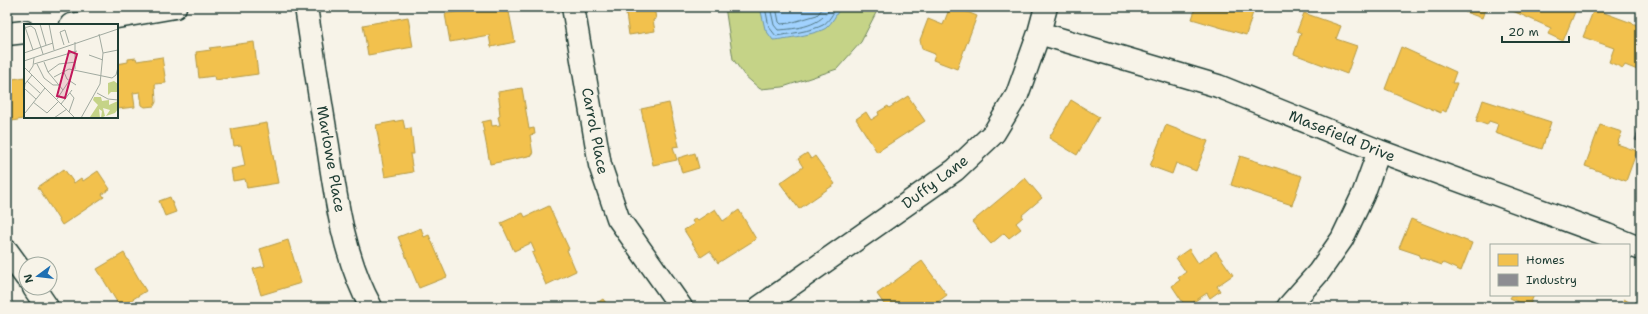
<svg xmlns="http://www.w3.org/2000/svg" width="1648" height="314" font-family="'Shantell Sans',sans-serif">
<rect width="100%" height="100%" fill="#f7f3e8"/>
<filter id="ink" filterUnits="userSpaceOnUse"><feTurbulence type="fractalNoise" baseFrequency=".025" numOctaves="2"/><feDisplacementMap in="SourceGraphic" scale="8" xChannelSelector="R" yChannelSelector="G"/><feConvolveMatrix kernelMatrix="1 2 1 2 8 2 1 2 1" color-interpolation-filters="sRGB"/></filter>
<g filter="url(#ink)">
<!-- green -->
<path fill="#c5d387" stroke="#72885e" d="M725,7h154l-18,35 -24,27 -54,18 -23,2 -16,-14 -11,-16z"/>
<!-- water -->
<path fill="#a1d2fe" stroke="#6d96ad" d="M760,7h80c-3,7 -8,16 -14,21 -9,6 -41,11 -53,12l-8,-11z"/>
<!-- homes -->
<path fill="#f2c14e" stroke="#b39946" d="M482,7h26l7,35 -24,5 -2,-12 -39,7 -5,-28z
M625,7h29l2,12 -3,1 2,11 -26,4z
M950,7h5l22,9 -20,53 -24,-9 2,-6 -13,-5 -2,-9 8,-21 15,6z
M1196,7h53l5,2 -8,26 -54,-16z
M1466,7h20l-4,11 -17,-6z
M1506,7h71l-14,34 -15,-7 3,-6 -45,-20z
M1594,9l46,17 -3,8 4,2 -1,35 -15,-6 -2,3 -14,-6 5,-14 -31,-11z
M1304,13l37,13 -5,13 21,7 -10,28 -53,-20 7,-21 -4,-2z
M408,17l5,30 -45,8 -5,-30z
M254,42l4,32 -43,6 -1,-4 -15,2 -3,-26 15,-2 -2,-2z
M1401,47l55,25 -4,11h5l-11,29 -4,-2 -1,3 -56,-24z
M162,57l4,26 -11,1 1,18 -2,4 -9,1 -3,-2 -2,-13 -7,1 2,14 -18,2v-45l11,-2v-3l8,-1 1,3z
M25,77v40h8l-26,5v-42z
M522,88l7,41 5,-1 1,6 -5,1 3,20 -43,9 -8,-42 9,-2 1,6 8,-1 -2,-8 2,-1 -1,-10h1l-2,-14z
M908,96l17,25 -48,31 -21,-33 10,-7 5,8 8,-5 -1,-3 10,-6 1,2z
M1071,100l28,17 -22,38 -28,-17z
M1483,100l68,22 -9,27 -47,-16 3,-9 -9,-3 -2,4 -11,-4z
M669,103l10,43 -6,1 4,13 -24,5 -12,-56z
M403,120l2,9 6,-1 3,26h-4l3,18 -28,5 -9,-52z
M267,123l11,60 -31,5 -2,-9 -12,2 -2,-12 14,-3 -4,-21 -7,1 -3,-17z
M1166,125l42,16 -12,30 -20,-8 -4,11 -22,-8z
M1600,125l22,7 -5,12 20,7 -11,30 -41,-15z
M695,153l4,15 -17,5 -4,-15z
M807,153l4,6 4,-3 20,28 -36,25 -19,-26 23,-16 -5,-8z
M1240,156l62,20 -10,29 -61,-20z
M64,169l10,14 7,-5 2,3 15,-10 12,18 -8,5 2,3 -42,28 -24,-38z
M1025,178l17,20 -20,17 1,2 -7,6 5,6 -12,9 -5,-5 -13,11 -19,-22z
M170,197l6,15 -11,4 -6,-15z
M549,206l20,43 -2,1 9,21 -30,14 -14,-32 3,-1 -4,-9 -17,8 -13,-28 22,-10 2,4z
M715,209l8,12 16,-11 17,29 -38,24 -8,-12 -9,6 -17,-27 10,-6 -2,-3 4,-3 2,2z
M1411,219l61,24 -11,28 -18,-8 -1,2 -23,-8 1,-2 -21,-7z
M421,228l3,9 5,-2 18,42 -28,11 -21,-51z
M288,240l13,43 -40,12 -8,-26 12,-3 -5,-17z
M1189,249l9,14 18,-12 17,24 -16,11 3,5 -10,7 -3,-5 -21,14 -14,-21 8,-6 -2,-2 8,-6 -10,-14z
M124,253l22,38 -26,16 -23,-38z
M922,261l25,34 -16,12h-45l-9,-13z
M1512,295h22l-5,12 -19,-9z
M603,299l6,8h-18z
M1624,299l13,8h-17z"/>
<!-- industry -->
<path fill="#8d8d92" stroke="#6c7576" d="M1641,124v18l-6,-2z"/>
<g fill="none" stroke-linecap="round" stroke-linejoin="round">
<!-- shore -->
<path stroke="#537985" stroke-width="1" d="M765,7l4,20 7,9c12,-2 36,-5 47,-11 5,-3 11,-12 13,-18
M770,7l4,18 4,5c18,-1 45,-4 52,-23
M776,7l3,15 2,2 9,-1 27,-8 7,-8"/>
<defs>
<path id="street" d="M306,7c7,46 14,93 22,139 8,54 16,112 43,161
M573,7l27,158 18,53 63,89
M71,25l104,-18
M1039,33l179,53 161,65 228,84 34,14
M7,34l18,-2
M7,251l19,26
M34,288l13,19
M760,307l195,-137 39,-37 23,-38 22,-62 7,-26
M1288,307l31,-35 23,-33 21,-44 16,-44"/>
</defs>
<!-- street casing -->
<use href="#street" stroke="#1f3d34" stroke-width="25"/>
<!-- street -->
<use href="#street" stroke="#f7f3e8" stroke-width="22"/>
</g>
</g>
<g text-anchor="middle" stroke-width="4" stroke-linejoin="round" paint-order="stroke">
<!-- street labels -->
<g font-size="15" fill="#1f3d34" stroke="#f7f3e8">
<text transform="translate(595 131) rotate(79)" y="5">Carrol Place</text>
<text transform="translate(1342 136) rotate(22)" y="5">Masefield Drive</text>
<text transform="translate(331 159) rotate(80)" y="5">Marlowe Place</text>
<text transform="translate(935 182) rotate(-37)" y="5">Duffy Lane</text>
</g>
</g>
<!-- overview -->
<g transform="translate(24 24)">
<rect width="94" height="94" fill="#f7f3e8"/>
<path d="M90,57l4,3 -1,8h-6l-3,3v-12zM70,73h7l1,4 7,-1v5l9,-4v8l-3,4 -9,3 4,-6 -7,-2 2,8 -4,2 1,-7 -3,-2 1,9 -10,-1 8,-12 -5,-5z" fill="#c5d387"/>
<path fill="none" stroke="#a1aaa0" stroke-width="1" d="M0,0l9,26M16,0l6,21M25,0l5,26M0,4l7,-2 4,3 8,25M40,21l-4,-13 5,-2 4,13M0,29l29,-10M79,29l15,-3M65,31l14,5M0,37l94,-32M20,38l4,10 15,18M10,40l43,-13M13,40l7,14 9,7h6M0,43l51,51M51,45v-27M39,46l4,9 9,6M5,48l4,-6 1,-8M24,48l11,-8 17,-2M30,53l15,-8 43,9 4,-3 2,-8M3,57l13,12M1,65l11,10M0,68l1,-8 7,-9M73,69l11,6 10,1M33,75l12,-18M9,78l14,11 12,-12M37,80l11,-14M45,88l5,-14 -4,-5M1,89l20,-25M30,94l13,-9M57,94l19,-34 3,-31 -4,-19"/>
<path fill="#c2185b" fill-opacity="0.15" stroke="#c2185b" stroke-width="2" d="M45,27l8,3 -12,44 -8,-2z"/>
<rect width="94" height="94" fill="none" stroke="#1f3d34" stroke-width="2"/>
</g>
<!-- margin -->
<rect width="1648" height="314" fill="none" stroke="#f7f3e8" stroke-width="24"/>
<rect x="12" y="12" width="1624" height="290" fill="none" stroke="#1f3d34" stroke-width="1.5" filter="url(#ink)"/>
<!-- legend -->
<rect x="1490" y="244" width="140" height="52" fill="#f7f3e8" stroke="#a1aaa0"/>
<rect x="1498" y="254" width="20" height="12" fill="#f2c14e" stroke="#a1aaa0"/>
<text x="1526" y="264" font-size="12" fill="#1f3d34">Homes</text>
<rect x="1498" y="274" width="20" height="12" fill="#8d8d92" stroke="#a1aaa0"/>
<text x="1526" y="284" font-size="12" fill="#1f3d34">Industry</text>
<!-- north arrow -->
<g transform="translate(38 276) rotate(255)"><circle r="19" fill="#f7f3e8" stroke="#a1aaa0"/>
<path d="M0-3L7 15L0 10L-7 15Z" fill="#1f6fb2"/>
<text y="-6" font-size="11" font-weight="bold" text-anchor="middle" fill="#1f3d34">N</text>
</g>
<!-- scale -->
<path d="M1502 36v6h67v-6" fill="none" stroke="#1f3d34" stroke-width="2"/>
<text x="1508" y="36" font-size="12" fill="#1f3d34" stroke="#f7f3e8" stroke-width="3" paint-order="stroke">20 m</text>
</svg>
